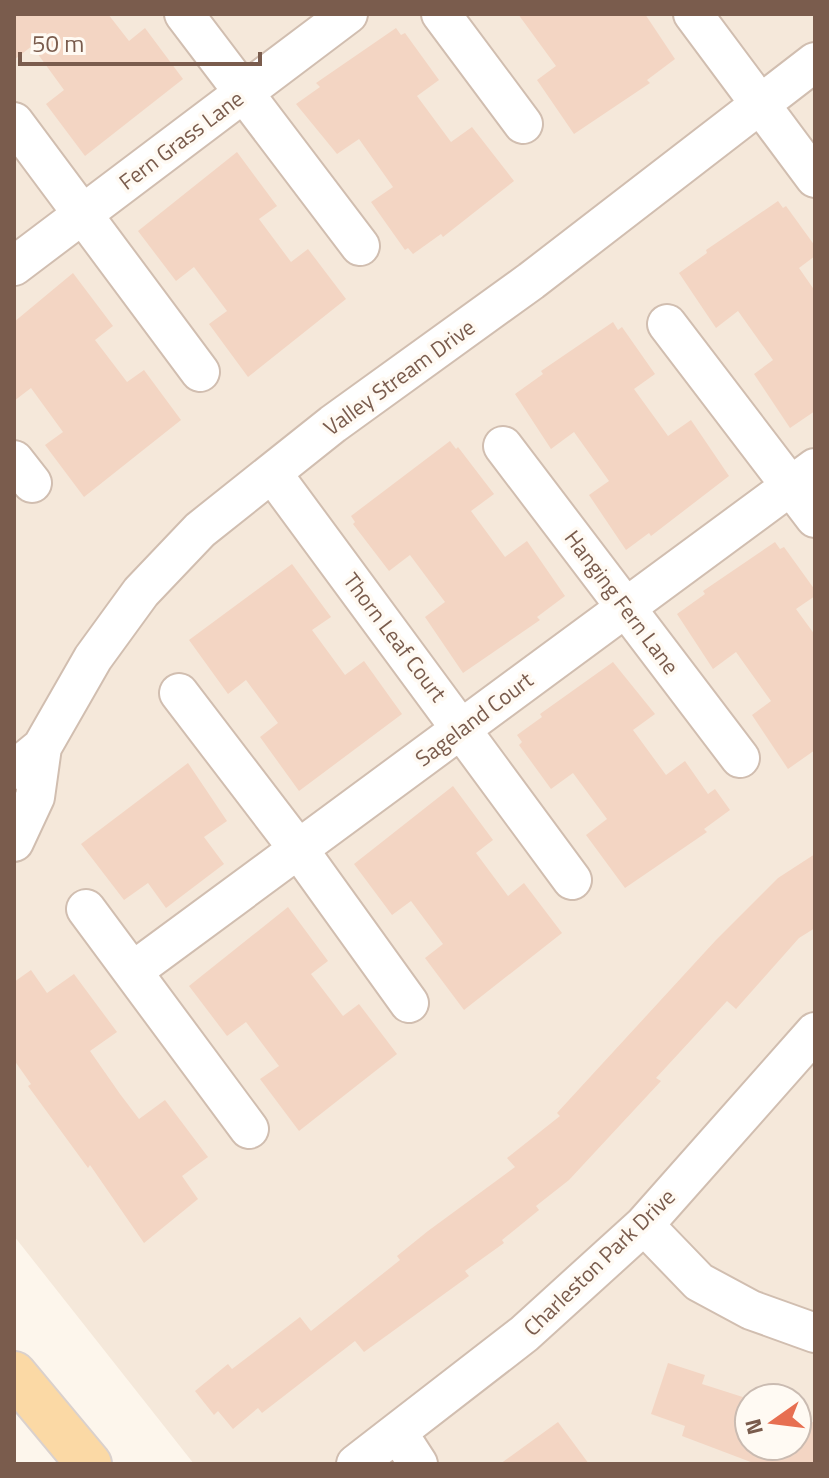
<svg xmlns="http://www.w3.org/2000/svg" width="829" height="1478" font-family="'Titillium Web',sans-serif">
<rect width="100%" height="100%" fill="#fdf6ec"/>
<!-- residential -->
<path fill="#f5e8da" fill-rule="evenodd" d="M14,14h801v1450h-621l-180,-228zM749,1398h48v48h-48z"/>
<!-- building -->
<path fill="#f3d5c3" d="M14,14h94l21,27 16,-13 38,51 -98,77 -39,-52 18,-14 -32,-44 -18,14z
M518,14h127l30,45 -28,21 3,3 -76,51 -37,-54 19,-14z
M396,28l5,7 4,-2 34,47 -22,16 34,46 21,-15 42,54 -71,56 -2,-3 -28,20 -5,-6 -3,2 -34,-48 22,-15 -34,-48 -22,15 -41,-50 24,-17 -4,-4z
M237,152l40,54 -18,13 32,43 17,-13 38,50 -98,78 -39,-53 18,-13 -33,-44 -18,14 -38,-50z
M778,201l5,7 3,-2 29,40v10l-16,12 16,23v120l-25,17 -36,-54 19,-14 -35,-49 -22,17 -37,-55 28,-20 -1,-3z
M73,273l40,53 -18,14 32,42 17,-12 37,50 -97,77 -39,-52 18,-13 -32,-44 -17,13v-79z
M613,322l5,8 4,-3 33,47 -21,15 34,47 23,-16 38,56 -78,60 -2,-3 -23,17 -37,-55 20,-14 -35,-49 -23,17 -36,-55 28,-20 -2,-3z
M450,441l6,8 2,-2 36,47 -23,17 34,46 22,-16 38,55 -28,21 3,3 -77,53 -38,-56 20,-15 -35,-47 -21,16 -36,-47 2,-2 -4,-6z
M775,542l5,7 4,-2 31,43v6l-19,13 19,26v115l-27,19 -36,-54 19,-14 -35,-49 -23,17 -36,-55 28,-20 -2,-3z
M292,564l39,53 -19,13 33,45 19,-14 38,53 -103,77 -39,-54 18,-14 -32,-43 -18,14 -39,-54z
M613,662l42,52 -22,16 33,45 19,-14 23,33 7,-5 15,21 -26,19 3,3 -82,56 -39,-53 21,-16 -34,-46 -22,16 -32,-44 3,-3 -5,-7 25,-18 -2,-3z
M188,763l39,58 -23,16 20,27 -58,44 -18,-25 -24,17 -43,-56z
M453,786l40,54 -17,13 32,43 16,-13 38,50 -98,77 -39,-52 18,-14 -32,-43 -19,14 -38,-51z
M815,854v74l-16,10 -63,71 -9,-8 -71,77 5,3 -92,99 -33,26 3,4 -37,30 2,3 -39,28 4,5 -105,76 -9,-11 -93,72 -4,-5 -25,21 -15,-18 -4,4 -19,-24 33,-27 4,5 68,-52 11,14 89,-71 -3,-4 31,-25 87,-64 -8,-9 53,-42 -3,-3 159,-173 62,-62z
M288,907l40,54 -17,13 32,42 16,-12 38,50 -98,77 -39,-52 19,-13 -33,-44 -19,14 -38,-50z
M31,970l16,23 27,-19 43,58 -27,19 30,43 19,25 26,-19 43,57 -26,19 16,23 -54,44 -54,-78 -2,3 -60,-82 3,-2 -17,-24v-78z
M668,1363l37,12 -3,9 47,15v47h48v-29l18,6v41h-59l-74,-28 3,-10 -34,-12z
M558,1422l31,42h-89z"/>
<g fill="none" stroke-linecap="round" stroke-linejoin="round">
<defs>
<path id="minor" d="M184,14l176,232
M441,14l82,110
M693,14l122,164
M14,122l186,250
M14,266l334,-252
M667,324l148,194
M503,446l237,312
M14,460l18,23
M272,473l300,407
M179,693l120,157 110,153
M14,770l28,-23 51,-89 48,-66 59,-62 133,-106 198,-143 284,-219
M14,842l21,-45 7,-50
M86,909l163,220
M133,971l682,-503
M644,1225l55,57 52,28 64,23
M398,1433l20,31
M356,1464l168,-130 120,-109 171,-193"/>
<path id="primary" d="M14,1374l75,90"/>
</defs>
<!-- minor casing -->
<use href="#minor" stroke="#d1beb0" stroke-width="42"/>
<!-- primary casing -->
<use href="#primary" stroke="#dad1cd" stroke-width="48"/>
<!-- minor -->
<use href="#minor" stroke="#fff" stroke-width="38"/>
<!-- primary -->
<use href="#primary" stroke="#fbd9a5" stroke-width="44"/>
</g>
<g text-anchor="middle" stroke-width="7" stroke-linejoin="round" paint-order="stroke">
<!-- street labels -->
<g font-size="22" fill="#7a5c4d" stroke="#fffaf3">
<text transform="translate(181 140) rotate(-37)" y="8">Fern Grass Lane</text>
<text transform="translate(399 377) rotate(-36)" y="8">Valley Stream Drive</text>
<text transform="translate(622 602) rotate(53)" y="8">Hanging Fern Lane</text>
<text transform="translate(395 637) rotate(53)" y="8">Thorn Leaf Court</text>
<text transform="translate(474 719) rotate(-37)" y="8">Sageland Court</text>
<text transform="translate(599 1262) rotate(-44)" y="8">Charleston Park Drive</text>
</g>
</g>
<!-- border -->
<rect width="829" height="1478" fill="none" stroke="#7a5c4d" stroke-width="32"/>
<!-- north arrow -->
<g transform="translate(773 1422) rotate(256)"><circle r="38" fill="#fffaf3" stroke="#cabbb1" stroke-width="2"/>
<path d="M0-6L14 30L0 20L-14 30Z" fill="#e76f51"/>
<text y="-12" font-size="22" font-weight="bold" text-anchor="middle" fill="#7a5c4d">N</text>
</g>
<!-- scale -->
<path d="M20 52v12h240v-12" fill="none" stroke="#7a5c4d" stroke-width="4"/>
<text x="32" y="52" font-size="24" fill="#7a5c4d" stroke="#fffaf3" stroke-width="6" paint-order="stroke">50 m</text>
</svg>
